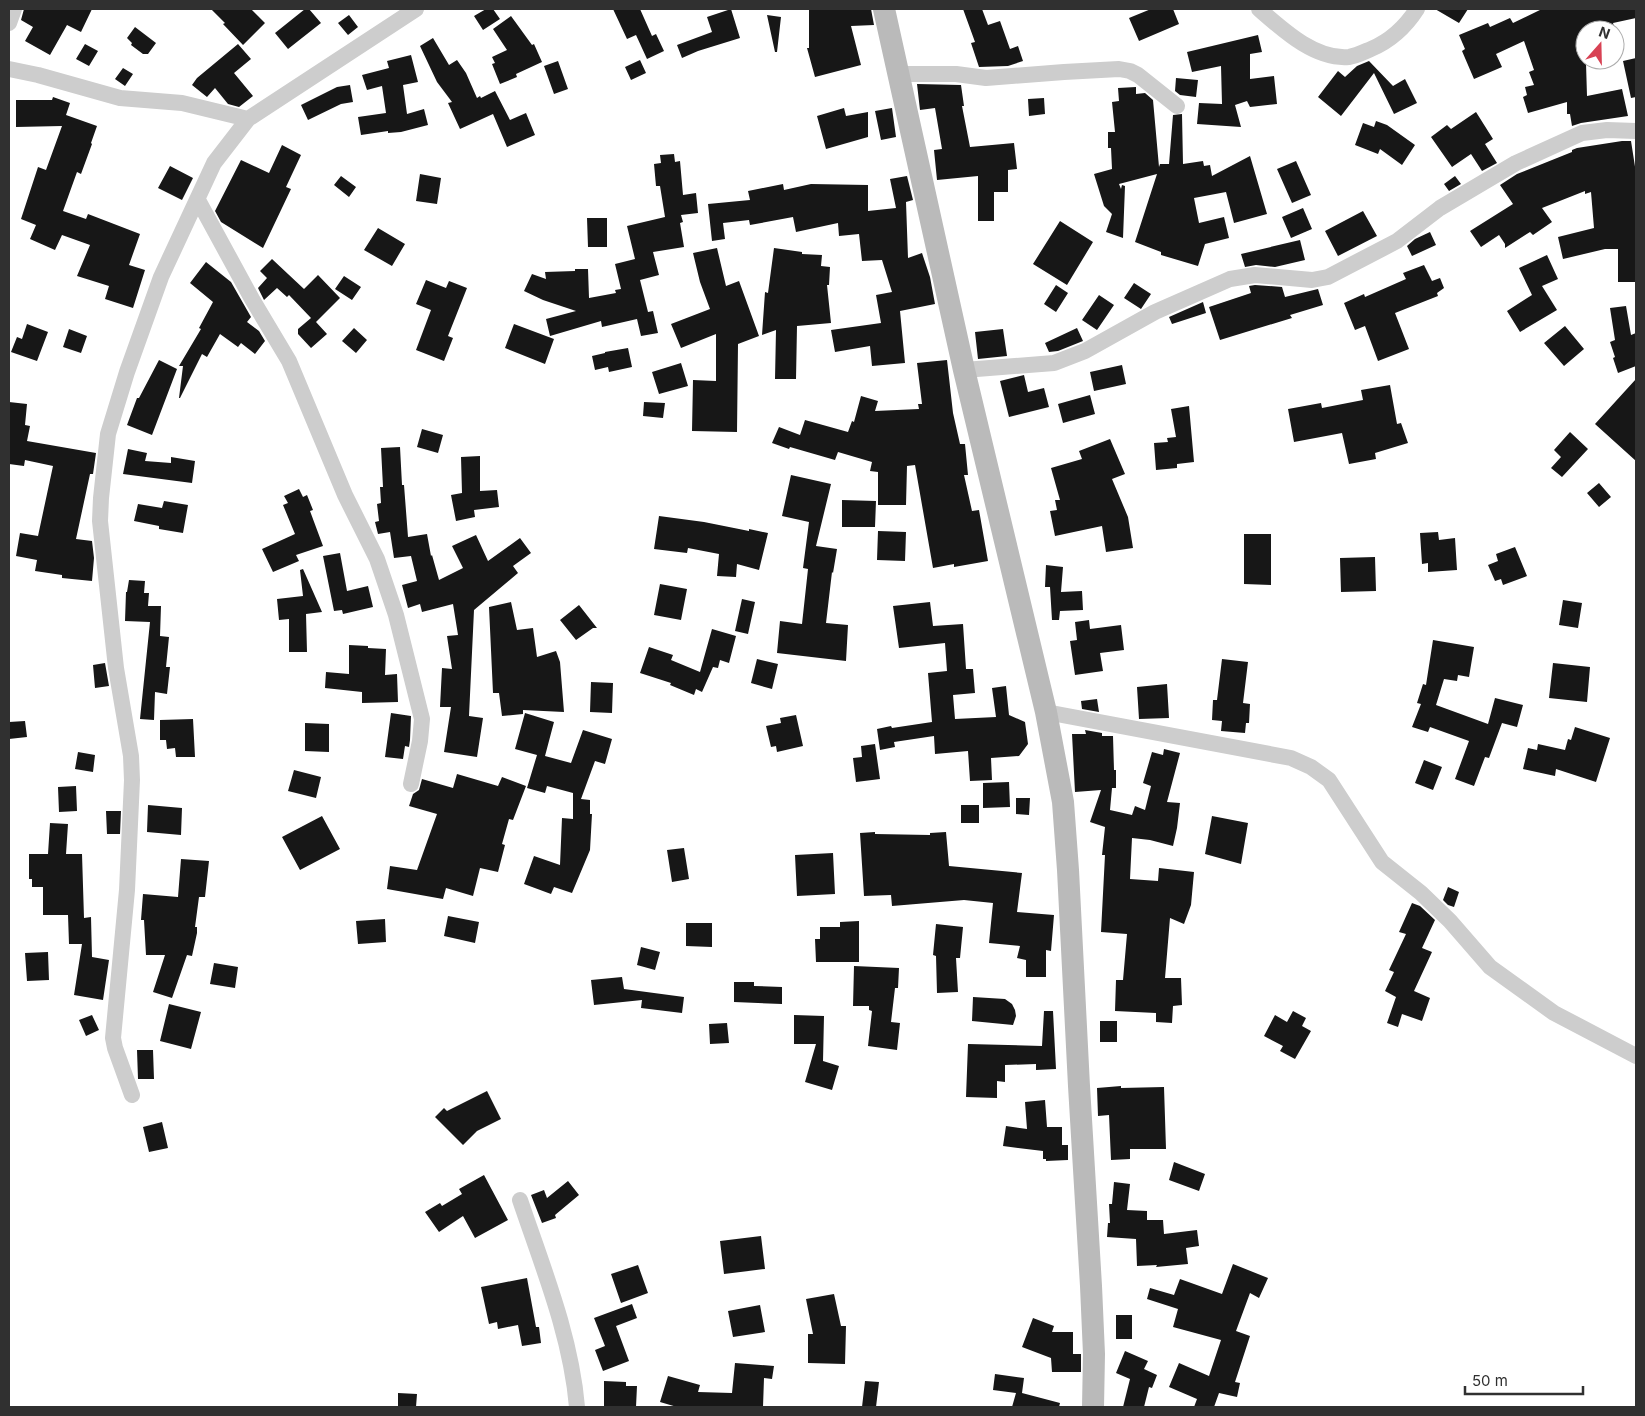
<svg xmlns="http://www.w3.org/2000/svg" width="1645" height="1416" font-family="Inter,sans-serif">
<rect width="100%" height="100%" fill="#fff"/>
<!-- building -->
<path fill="#171717" d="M24,9h68l-11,23 -14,-7 -17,30 -25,-14 8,-14 -12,-7z
M211,9h40l14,14 -22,22 -20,-21 2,-1z
M305,9h4l12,14 -33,26 -13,-16z
M486,9h7l7,10 -17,11 -9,-14z
M613,9h27l12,27 4,-2 8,17 -17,8 -11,-24 -9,4z
M731,9l9,29 -42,13 -16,7 -5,-13 35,-13 -5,-15z
M809,9h62l3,16 -23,1 10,39 -46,12 -8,-29h2z
M963,9h19l6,16 12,-4 10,28 8,-3 5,15 -15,5 -29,1 -8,-24 4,-1z
M1151,9h22l6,15 -40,17 -10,-23z
M1435,9h33l-9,14z
M1542,9h94v9l-23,5 2,7h-30l2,66 35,-7 6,27 -47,7 -9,3 -2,-12h-3v-12l-39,11 -5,-16 4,-2 -2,-8 9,-2 -5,-13 5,-2 -10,-29 -28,13 6,13 -28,12 -12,-28 3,-2 -6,-14 29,-12 2,4 20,-9 3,5z
M349,15l9,12 -10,8 -10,-12z
M767,15l14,2 -4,35h-2z
M511,16l21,29 2,-1 8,18 -26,12 1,3 -17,7 -8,-20 3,-1 -3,-6 15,-7 -14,-21z
M135,27l21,16 -8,11h-5l-12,-9 1,-2 -5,-5z
M1258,35l4,17 -12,2v25l24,-3 3,28 -27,3 -3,-6 -12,4 6,22 -44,-3 2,-21 23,1 -1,-38 -29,6 -5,-20z
M433,38l16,27 8,-5 9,13 11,25 3,-2 1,2 14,-7 15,29 16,-7 9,22 -28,12 -14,-33 -33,15 -12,-26 4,-1 -15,-20 -17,-36z
M85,44l13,7 -9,15 -13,-7z
M238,44l13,15 -17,14 19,23 -14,11 -11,-3 -13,-16 -8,9 -15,-12 5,-7z
M411,55l7,27 -15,3 4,29 17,-5 4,16 -27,7 -13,1v-2l-27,4 -3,-18 28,-4 -4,-27 -15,4 -5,-15 27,-7 -2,-7z
M1636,58v39l-5,1 -8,-37z
M640,60l6,13 -15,7 -6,-13z
M558,61l10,28 -14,5 -10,-28z
M1369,61l24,25 12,-7 12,24 -23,11 -20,-41 -33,43 -23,-19 20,-26 7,6 12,-11z
M123,68l10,6 -8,12 -10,-7z
M1176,78l22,2 -2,17 -16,-2 -5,-4z
M917,84l44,1 3,21h-2l8,41 44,-4 3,26 -9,1v22h-14v29h-16v-45l-41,4 -3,-30 8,-1 -7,-41 -15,2z
M350,85l3,17 -12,2 -33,16 -7,-15 36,-18z
M1136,87v7l9,-1 8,7 6,67 1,-3h9l4,-49 9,-1 1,50 20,-3 1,5 6,-1 2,11 38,-20 17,58 -33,9 -8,-31 -32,6 5,25 25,-6 5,21 -24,6 -7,22 -37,-11v-3l-26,-10 22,-68 -38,10 2,5 1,-4 3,1 -2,52 -17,-6 6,-18 -8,-8 -10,-32 18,-5 -1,-21h-3v-16h7l-3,-30 7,-1 -1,-13z
M53,97l17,6 -4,12 31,11 -6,17 1,1 -11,30 -4,-2 -14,39 23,8 2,-5 52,20 -11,31 16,5 -12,38 -28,-9 4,-13 -32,-10 13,-31 -28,-10 -7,15 -25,-11 6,-14 -15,-6 17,-52 8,3 16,-44 -46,1v-27h36z
M1044,98l1,16 -16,2 -1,-17z
M844,108l2,8 22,-4v25l-42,12 -9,-33z
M892,108l4,29 -15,3 -6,-29z
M1476,112l17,27 -8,5 12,19 -15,8 -11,-17 -19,13 -21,-30 16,-12 4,4z
M1376,121l11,4 28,20 -13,20 -22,-16 -2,5 -23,-9 8,-22 11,4z
M1622,141h9l5,32v109h-18v-33h-13l-42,10 -5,-22 36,-9 -3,-36 -6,2v-3l-43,17 10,14 -19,13 -3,-3 -25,16v-4l-6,-9 -18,12 -11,-16 43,-27 -13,-19 17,-11 55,-22v-2l5,-2z
M282,145l19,10 -15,32 5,2 -28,59 -42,-26 -6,-11 26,-51 28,13z
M674,154l1,8 5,-1 3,34 13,-2 2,20 -17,2 2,7 -3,1 4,24 -31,5 6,23 -19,5 8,32 5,-1 5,22 -17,3 -4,-17 -35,8 -1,-6 -51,15 -4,-17 30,-8 -33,-11 -19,-9 8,-17 14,5 -1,-7 30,-1v-2h13l1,29 27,-5 -1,-3 6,-1 -6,-25 20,-5 -8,-33 38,-9 -5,-31h-4l-2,-22 7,-1 -1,-8z
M1296,161l15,34 -19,8 -15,-34z
M170,166l23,12 -11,22 -24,-12z
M420,174l21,4 -4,26 -21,-3z
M341,176l15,11 -7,10 -15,-12z
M907,176l6,24 -7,2 2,56 14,-5 8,24 5,27 -35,7 5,52 -33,3 -2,-20 -35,6 -4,-22 50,-7 -5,-28 16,-3 -10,-32 -20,1 -3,-27 -20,2 -1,-13 -42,9 -3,-15 -43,8 -1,-5 -26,3 2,16 -13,2 -4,-37 42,-4 -2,-9 35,-7 1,6 27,-6 57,1v26l28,-3 -6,-29z
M1455,176l6,8 -12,7 -5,-7z
M1303,208l9,21 -21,9 -9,-21z
M1363,211l14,25 -39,20 -13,-25z
M587,218h20v29h-19z
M1060,221l33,21 -26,43 -34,-21z
M378,228l27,16 -13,22 -28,-16z
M1430,232l6,13 -24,11 -5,-10 8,-7z
M1300,240l5,20 -30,7 -19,-2 -11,2 -4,-13z
M717,248l9,38 13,-5 20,55 -21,8 -1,88 -45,-1 1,-51 23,1v-47l-35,14 -10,-24 39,-15 -10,-27 -7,-29z
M774,248l28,4v2l20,1 -1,11 9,1 -1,18h-2l4,38 -34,3 -1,53h-21l1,-49 -14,5 3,-43 3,1z
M1547,255l11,24 -16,7 15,24 -37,22 -13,-21 25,-16 -13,-27z
M272,259l32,30 14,-14 22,23 -24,24 11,12 -16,14 -13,-14v-5l13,-11 -22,-23 -2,2 -10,-9 -13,12 -6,-12 9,-10 -7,-7z
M206,262l25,20 20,35 -4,5 12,9 6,10 -10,13 -14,-11 -3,4 -18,-13 -13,23 -5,-3 -22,44h-1l4,-32h-4l22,-37 -2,-1 14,-26 -23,-19z
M1424,265l8,16 8,-3 4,10 -7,5 1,3 -43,17 14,36 -31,12 -13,-35 -10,4 -11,-27 20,-9 1,3 41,-18 -3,-6z
M344,276l17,11 -9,13 -17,-11z
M426,280l20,8 3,-7 18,7 -19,48 5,2 -9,23 -28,-11 15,-40 -15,-6z
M1134,283l17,11 -10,15 -17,-11z
M1056,285l12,8 -12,19 -12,-8z
M1255,285l27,2 3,10 33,-8 5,16 -33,10 2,3 -72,22 -11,-33 42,-14 -2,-7z
M1099,295l15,10 -17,25 -15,-10z
M1203,302l3,11 -34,11 -3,-7z
M1626,306l5,29 5,-2v33l-18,7 -5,-15 2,-1 -5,-15 5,-2 -5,-32z
M27,324l21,8 -11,29 -26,-9 6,-15 5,2z
M514,324l40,15 -9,25 -40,-16z
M1565,326l19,23 -20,17 -20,-23z
M354,328l13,12 -11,13 -14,-12z
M1077,328l6,13 -25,10 -9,1 -4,-9z
M69,329l18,7 -6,17 -18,-6z
M1003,329l4,27 -29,3 -3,-27z
M628,348l4,19 -23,5 -1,-5 -13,3 -3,-14 13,-3v-1z
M159,360l18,9 -25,66 -25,-10 10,-27h2z
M947,360l6,53 7,31h5l3,31h-4l8,36 7,-1 9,51 -34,6v-3l-21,4 -18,-103 -8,1 -1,39h-28v-33l-8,-1 2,-9 -34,-10 -3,8 -45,-13 -1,2 -17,-6 7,-16 21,8 5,-15 43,12 4,-11 2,1 7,-26 17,5 -3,10 44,-2 -1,-5h4l-5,-41z
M681,363l7,23 -29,8 -7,-22z
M1122,365l4,19 -32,7 -4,-19z
M1024,375l4,17 16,-4 5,19 -40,10 -9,-36z
M1636,379v82l-41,-37z
M1390,385l7,39 4,-1 7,20 -33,10 1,6 -27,5 -7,-31 -48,9 -6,-33 33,-6 1,5 41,-8 -2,-10z
M1090,395l5,19 -32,9 -5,-19z
M9,402l18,2 -2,21 5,1 -3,15 69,12 -3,21h-3l-14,65 16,2 2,17 -2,23 -30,-3v-3l-27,-4 2,-11 -21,-4 4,-23 18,3 15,-70 -28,-6 -1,6 -15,-2z
M644,402l21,1 -2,15 -20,-2z
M1189,406l5,56 -17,2v4l-21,2 -2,-27 14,-1 -1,-4 9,-1 -5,-28z
M422,429l21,6 -5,18 -21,-6z
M1570,432l18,17 -26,28 -11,-9 10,-11 -7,-7z
M1110,439l15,35 -13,5 16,38 5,31 -27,4 -4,-26 -47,10 -5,-25 7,-1 -2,-10h5l-9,-32 31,-9 -3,-8z
M400,447l2,38h2l4,52 19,-3 4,22 1,-1 7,25 24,-12 -11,-22 24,-11 12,26 32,-23 11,15 -18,13 5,7 -44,37 -5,106 14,2 -6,39 -33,-5 7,-45h-11l2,-39 10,1 -5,-33 11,-1 -5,-31 -31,8 -2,-8 -12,4 -6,-23 15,-4 -6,-25 -17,2 -4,-26 -12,2 -3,-12 4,-1 -2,-17 4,-1 -1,-16h3l-2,-39z
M128,449l19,4 -2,8 26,2v-6l24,4 -3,22 -69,-9z
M480,456v35l17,-1 2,17 -25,3 1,7 -19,4 -5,-26 11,-2 -1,-36z
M791,475l40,9 -15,62 21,3 -4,24 -1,-1 -6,51 22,2 -2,36 -69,-8 3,-32 22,3 6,-55 -5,-1 6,-46 -27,-6z
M1599,483l12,14 -12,10 -12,-14z
M299,489l4,8 4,-2 6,15 -3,1 13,35 -27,9 3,6 -26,11 -11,-23 33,-15 -12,-29 5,-2 -4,-7z
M842,500l34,1 -1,26h-33z
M164,501l24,4 -5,28 -24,-4v-3l-25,-5 4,-17 24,4z
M659,516l45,6 45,9v-2l19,4 -9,37 -22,-6 -1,13 -19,-1 2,-22 -31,-6 -1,5 -33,-4z
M878,531l28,1 -1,29 -28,-1z
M1438,532l1,8 16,-2 2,32 -29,2v-9l-6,1 -2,-31z
M1244,534h27v51l-27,-1z
M1515,547l12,29 -24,9 -2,-6 -6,2 -7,-16 10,-4 -2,-7z
M340,553l7,38 21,-5 5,21 -30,7 -1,-4 -8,1 -11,-55z
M1375,557l1,34 -35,1 -1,-34z
M1046,565l17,2 -2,25 21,-1 1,19 -23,1 -1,9h-7l-2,-33h-5z
M303,569l19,43 -16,2 1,38h-18v-33l-10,1 -2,-21 26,-3 -3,-26z
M129,580l16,1 -1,12h5l-1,13h13l-1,30 9,1 -3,30h4l-3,27 -12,-2 -1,28 -14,-1 10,-97 -25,-1 1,-29h1z
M660,584l27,5 -6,31 -27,-5z
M742,599l13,3 -7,32 -13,-3z
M1563,600l19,3 -4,25 -19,-3z
M511,602l6,28 16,-2 4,29 19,-6 4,11 4,50 -41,-2v4l-21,2 -3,-23h-6l-4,-86z
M930,602l3,24 30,-2 3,45h7l2,24 -22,2 2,24 41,-2 -4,-29 14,-2 3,29 16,7 3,22 -9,12 -28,2 1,22 -22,1 -2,-30 -33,3 -1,-18 -40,6 1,5 -15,3 -3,-21 14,-3 1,2 40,-6 -4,-49 19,-2 -2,-28 -46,5 -6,-42z
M579,605l18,23h-4l-17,12 -16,-20z
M1089,620l1,9 31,-4 3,25 -24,3 3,18 -28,4 -5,-34 7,-1 -2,-18z
M712,629l24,7 -7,27 -9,-3 -2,8 -5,-1 -11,25 -6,-3 -2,6 -24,-10 1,-2 -31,-10 9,-26 24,8 -2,5 29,12z
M1433,640l41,7 -5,30 -11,-2 -1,6 -13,-2 -8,26 52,19 7,-26 28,7 -6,22 -15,-4 -13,35 -4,-1 -11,29 -19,-7 14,-38 -39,-14 -2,5 -16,-5 9,-23 -4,-1 6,-19 3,1z
M349,645l19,1v2l18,1 -1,26 12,-1 1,28 -36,1v-11l-37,-4 1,-16 23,2z
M757,659l21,5 -6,25 -21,-6z
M1222,659l26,3 -5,41 7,1 -1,19h-3l-1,10 -24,-2 1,-10 -10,-1 1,-20h4z
M105,663l4,23 -14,2 -2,-23z
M1553,663l37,4 -3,35 -38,-4z
M591,682l22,1 -1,30 -22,-1z
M1167,684l2,34 -30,1 -2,-32z
M1097,699l2,13 -17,-3 -1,-8z
M391,713l20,3 -1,24 -1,7 -4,-1 -2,13 -18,-2z
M525,713l29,9 -9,34 26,7 12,-33 29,9 -7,25 -10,-3 -14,38 9,1v14h2l-2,36 -18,43 -18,-6 -3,7 -27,-10 10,-28 26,9 2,-47 11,1v-26l-26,-7 -2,7 -18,-5 10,-33 -22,-6z
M796,715l7,31 -26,6 -1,-6 -5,1 -5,-21 15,-3 -1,-5z
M193,719l2,38h-19l-1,-9 -8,1 -1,-9h-6v-20z
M25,721l2,16 -18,2v-17z
M305,723l24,1v28l-24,-1z
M1575,727l35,11 -14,44 -40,-13 -1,7 -32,-7 5,-21 9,2 1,-6 27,6 3,-11 3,1z
M1085,730l17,3v3h11l1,34h2v18h-4l-2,22 22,5 3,-9 10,4 6,-24 -8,-3 9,-31 11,3 1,-6 16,4 -13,49 13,1 -3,25 -4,18 -23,-6 -18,-2 -2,41 28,2 1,-13 35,4 -3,33 -7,19 -14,-6 -5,60h16l1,27 -9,1 -1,17 -16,-1v-9l-41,-2 1,-31h7l4,-46 -26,-2 4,-77h-3l3,-28 -15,-5 11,-32 -26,2 -3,-58h14z
M875,744l5,35 -24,3 -3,-24 9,-1 -1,-11z
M78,752l17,3 -2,17 -18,-3z
M1424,760l18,7 -9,23 -18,-7z
M294,770l27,7 -5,21 -28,-7z
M457,774l41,12 4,-9 24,9 -13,34 -4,-1 -7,25 3,1 -7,27 -18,-4 -7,28 -27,-8 -3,11 -56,-10 3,-23 27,4 20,-56 -28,-8 4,-12 6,-4 3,-11 31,9z
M1009,782l1,25 -27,1v-25z
M76,786l1,25 -18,1 -1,-25z
M1016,798h14l-1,17 -13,-1z
M148,805l34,3 -1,27 -34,-3z
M961,805h18v18h-18z
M106,811h15l-1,23h-13z
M322,816l18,33 -40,21 -18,-33z
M1212,816l36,7 -7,41 -36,-10z
M50,823l18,1 -2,30h16l2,64 7,-1 1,40 17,3 -6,40 -29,-5 8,-51h-13l-1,-29h-25v-28h-11v-8h-3v-25h19z
M875,832v2l55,1v-2l16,-1 3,34 73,7 -5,39 37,3 -3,36 -5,-1v27h-20v-17l-9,-2 3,-12 -31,-3 4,-40 -29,-3 -72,6 -1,-11 -27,1 -4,-63z
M684,848l5,31 -17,3 -5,-32z
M833,853l2,41 -38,2 -2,-41z
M181,859l28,2 -4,36h-6l-4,30h2v6l-5,23 -5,-1 -15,43 -19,-6 12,-37h-19l-2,-35h-3l2,-26 35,3z
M1448,887l11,5 -5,15 -6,-2 -5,-5z
M1412,903l8,3 15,14 -13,28 10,4 -18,39 16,7 -8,23 -20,-7 -4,13 -11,-4 9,-26 -11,-6 9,-19 -5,-2 17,-36 -7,-2z
M448,916l31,6 -4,21 -31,-7z
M385,919l1,23 -28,2 -2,-23z
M859,921v41h-43l-1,-23h5v-12h20v-5z
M686,923h26v24l-26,-1z
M936,924l27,3 -3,31h-4l2,34 -21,1 -1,-37 -3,-1z
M641,947l19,5 -5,18 -18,-5z
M48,952l1,28 -22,1 -2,-28z
M214,963l24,4 -3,21 -25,-4z
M854,966l45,2 -1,20h-3l-4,34 9,1 -3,27 -29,-4 4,-35 -3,-1v-4h-16z
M622,977l2,12 60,8 -2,16 -41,-5 1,-8 -48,5 -3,-25z
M734,982h20v4l28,1v17l-48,-2z
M973,997l32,2 7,5 3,6 1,6 -3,9 -41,-4z
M169,1004l32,8 -10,37 -31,-8z
M1044,1011h9l3,58 -20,1v-6l-31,1v17l-8,-1v17l-31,-1 2,-53 74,2z
M1293,1011l13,7 -4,8 9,5 -16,28 -15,-8 3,-5 -19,-10 11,-21 12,7z
M92,1015l7,15 -13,6 -7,-16z
M794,1015l30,1 -1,45 16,5 -7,24 -27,-8 11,-38h-22z
M1100,1021h17v21h-17z
M727,1023l2,20 -19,1 -1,-20z
M137,1050h16l1,29h-16z
M1121,1086v2l43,-1 2,62h-36v10l-19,1 -2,-45 -11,1 -1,-28z
M487,1091l14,28 -24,12 -14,14 -28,-28 9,-9 3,3z
M1045,1100l2,27h15v18h6v15l-22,1v-2h-3v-8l-40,-5 3,-20 21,3 -2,-27z
M162,1122l6,26 -19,4 -6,-25z
M1174,1162l31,12 -6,17 -30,-11z
M484,1175l24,45 -33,18 -12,-22 -24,16 -14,-20 15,-9 2,3 20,-12 -3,-5z
M568,1181l11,14 -24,20 1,3 -14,5 -11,-28 13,-5 3,8z
M1114,1182l16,2 -3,26 20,1v9h16l1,14 33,-4 2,16 -13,2 2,16 -32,3 1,-2 -20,1 -1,-27 -29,-2 1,-14h2l-1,-19h3z
M761,1236l4,33 -41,5 -4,-33z
M1233,1264l35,14 -9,20 -9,-5 -14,38 14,5 -15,46 5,1 -3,14 -18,-4 -5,14h-20l3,-8 -28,-12 10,-24 30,13 12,-36 -48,-13 5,-18 -31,-10 3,-11 24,7 6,-16 42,15z
M638,1265l10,28 -27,10 -10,-29z
M527,1278l9,49h3l2,16 -19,3 -4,-21 -20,4 -1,-7 -8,2 -8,-37z
M834,1294l7,32h5l-1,38 -37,-1v-29h5l-7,-35z
M632,1304l5,14 -21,8 13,35 -26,10 -8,-21 10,-4 -11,-28z
M760,1305l5,27 -32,5 -5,-26z
M1116,1315h16v24h-16z
M1033,1318l21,8 -2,6h21v22h8v18h-29l-1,-14 -29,-11z
M1125,1351l23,10 -4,8 13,6 -5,13 -3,-1 -5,20h-21l7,-28 -14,-6z
M735,1363l39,3 -2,13 -8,-1 -1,29h-86l-17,-5 8,-26 32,9 -2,7 34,1z
M995,1374l29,4 -2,15 38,10 -1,4h-47l4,-14 -23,-3z
M604,1381l22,1v4h11l-1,21h-32z
M865,1381l14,1 -3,25h-14z
M398,1393l19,1 -1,13h-18z"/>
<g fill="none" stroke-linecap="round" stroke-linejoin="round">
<!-- minor -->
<path stroke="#cdcdcd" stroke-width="16" d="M1259,9c24,21 56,51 90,48 7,-1 15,-5 22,-8 19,-8 35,-23 46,-40
M9,23l5,-14
M9,69l29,6 82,23 62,5 66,16
M899,74h57l30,4 78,-6 55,-3 11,2 8,4 39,31
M198,200l54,99 37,62 56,134 32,64 19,56 26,104 -2,22 -9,43
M964,370l90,-7 31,-12 70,-39 75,-33 25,-4 57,5 16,-3 69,-36 43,-33 76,-45 66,-30 25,-3 29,1
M1046,712l245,46 20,9 18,13 53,82 39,31 29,28 40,46 64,46 82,43
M132,1095l-17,-47 -2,-10 14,-148 5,-110 -1,-24 -15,-88 -16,-147 1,-23 7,-64 19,-62 34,-95 53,-114 34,-44 168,-110
M520,1200c23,68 51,136 57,207"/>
<!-- secondary -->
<path stroke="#bababa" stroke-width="22" d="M884,9l80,361 82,342 17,90 5,68 11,216 12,200 3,68 -1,53"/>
</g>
<!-- border -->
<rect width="1645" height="1416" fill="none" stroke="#303030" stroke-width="20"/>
<!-- north arrow -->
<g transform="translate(1600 45) rotate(20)"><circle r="24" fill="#ffffff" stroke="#acacac"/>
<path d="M0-4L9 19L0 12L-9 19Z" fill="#d84254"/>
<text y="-8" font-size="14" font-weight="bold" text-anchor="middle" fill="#303030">N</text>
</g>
<!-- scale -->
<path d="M1465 1386v8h118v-8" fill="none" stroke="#303030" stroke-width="2.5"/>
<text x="1472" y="1386" font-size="15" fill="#303030" stroke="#ffffff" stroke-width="4" paint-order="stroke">50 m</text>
</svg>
